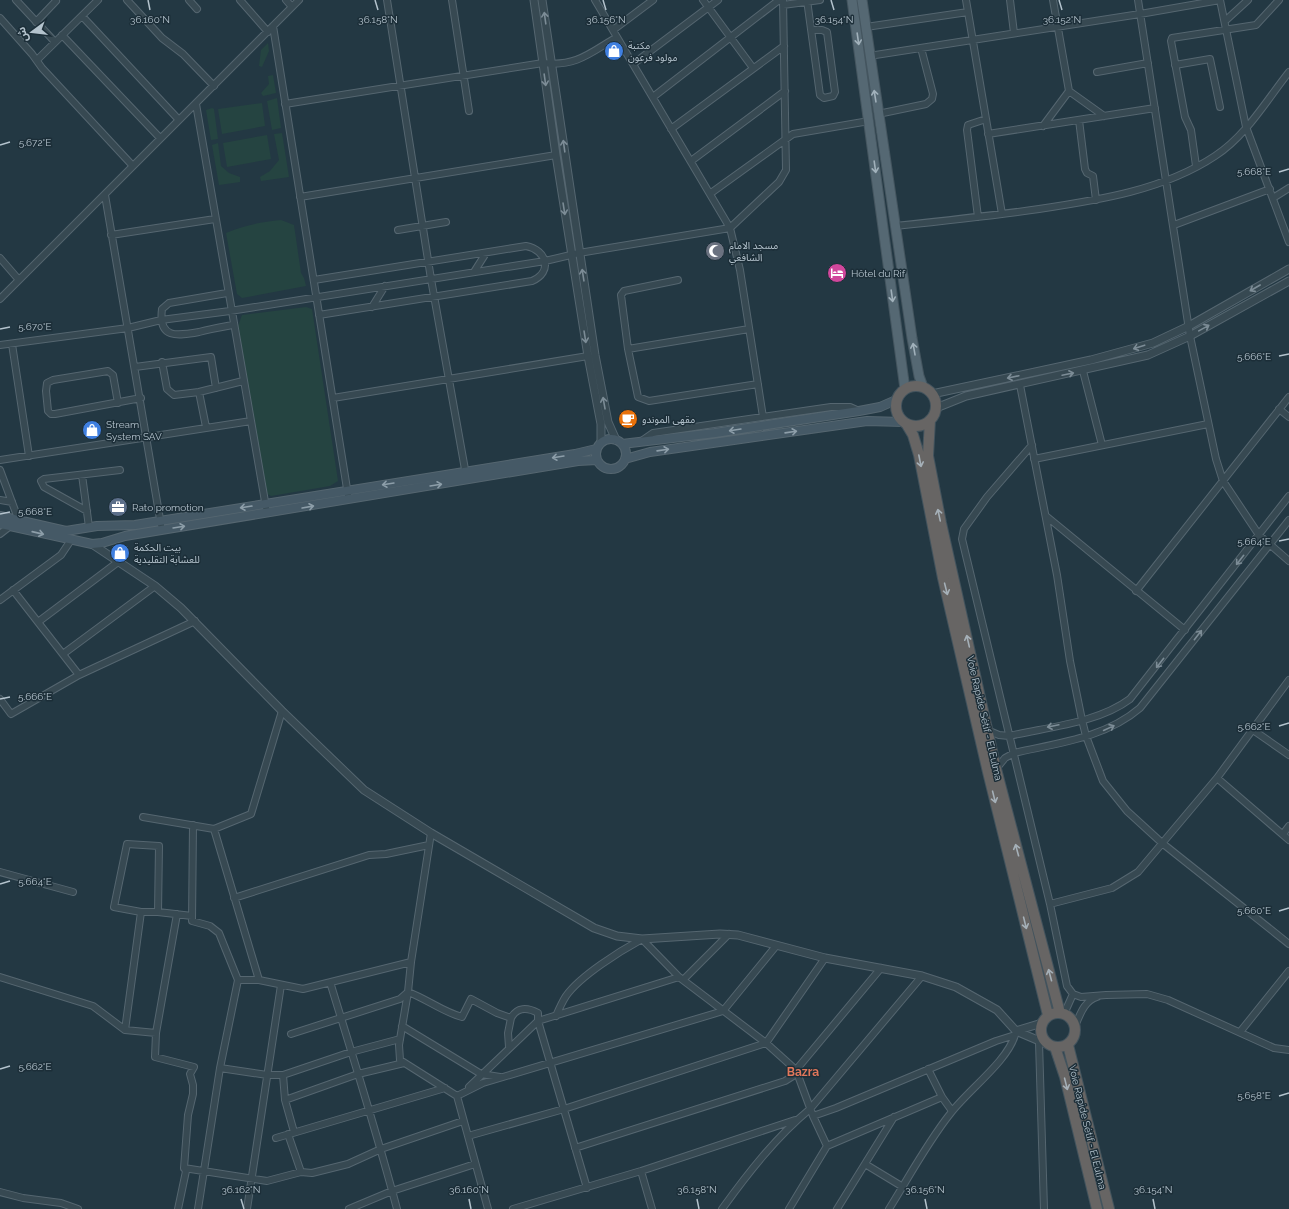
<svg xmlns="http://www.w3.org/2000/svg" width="1289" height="1209" font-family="Raleway,'Noto Sans Arabic',sans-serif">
<rect width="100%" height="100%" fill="#233843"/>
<!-- green -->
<path fill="#254441" d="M268,43l1,8 -7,16 -3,-1 2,-16z
M273,75l3,18 -13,3 -2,-3 8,-9 -1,-8z
M277,98l4,30 -9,2 -5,-29z
M262,103l3,23 -43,8 -4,-25z
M212,108l2,1 4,30 -7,1 -5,-30z
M282,133l7,44 -28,4 -1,-4 10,-6 9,-11 -5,-26z
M267,135l4,24 -44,8 -4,-24z
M218,143l3,23 8,7 11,4v5l-21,3 -7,-40z
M281,220l13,5 7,48 3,5 2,8 -64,12 -5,-4 -11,-61c19,-8 35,-11 55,-13z
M306,307l6,2 26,172 -8,5 -59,10 -7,-4 -26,-166 4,-11z"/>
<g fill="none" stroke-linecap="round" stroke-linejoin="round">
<defs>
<path id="minor" d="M16,0l39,42
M127,0l35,38 21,16 31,32
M189,0l8,9
M240,0l28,32
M286,0l6,7
M387,0l44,279 35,196
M452,0l17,111
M595,0l135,228 10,42 23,147
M703,0l50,68
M807,0l13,95 4,3 9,-2 2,-4 -8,-60 -5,-2h-10
M966,0l36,214
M1010,0l4,33
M1053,0l16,91
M1138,0l52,336 26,123 7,22 36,54 30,26
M1220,0l26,127 43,115
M783,5l37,-5
M82,16l97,104
M0,18l32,36 10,14 90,97
M1225,21l23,-21
M36,22l20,-21
M273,26l75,469
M866,27l102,-15
M613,30l40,-30
M62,35l98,103
M869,56l271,-42 80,-14
M37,60l61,-60
M633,64l85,-64
M1175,65l35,-6 10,48
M1097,72l51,-9
M653,97l126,-97
M196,104l71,409
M285,104l258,-41c33,4 47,-10 74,-26
M878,114l48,-10 6,-5 1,-5 -12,-46
M1079,120l6,49 2,4 6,3 3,24
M1043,126l26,-35 35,25
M671,129l113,-83
M988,134l167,-26
M691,161l94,-70
M1196,166l-5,-36 -6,-13 -14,-76 1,-3 84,-13 23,-25
M711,193l82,-59 76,-13
M105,195l56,330
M300,197l256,-42
M1273,198l16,-10
M978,217l-11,-87 1,-5 18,-6
M1174,225l96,-36
M895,226c48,-5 96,-10 144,-17 60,-9 125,-19 176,-53 31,-20 51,-55 74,-84
M398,230l48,-8
M111,235l104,-16
M0,258l19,22
M474,272l12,-19
M314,280l212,-34c21,4 27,26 6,35l-213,34
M678,280l-54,11 -3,4 7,54 10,48 11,4 109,-17
M227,293l-58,10 -7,6c-4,30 15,27 37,23 11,-3 23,-5 34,-7
M0,299l299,-299
M372,307l13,-21
M12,344l17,112
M0,345l128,-17 33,-8 69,-9 315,-50 34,-8 151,-25 49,-46 7,-12 -3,-170
M628,349l121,-20
M162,362l5,27 7,6 25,-3 44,-11
M135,367l76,-10 5,31
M1083,371l19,74
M1020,385l37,190 13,86 12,59 4,16 17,45 24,30 35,32 127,101
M199,392l7,35
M333,398l255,-42
M118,403l-5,-28 -5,-4 -55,9 -6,3 -1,8 2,20 3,3h4l86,-16
M1279,409l10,8
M640,442l13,-9 178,-26h19l9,4
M1032,445l-45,52 -23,32 -2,10 88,365
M1034,459l174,-35
M0,460l251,-39
M0,470l19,51
M82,475l7,52
M0,500l12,2
M87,511l-43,-24 -3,-6 3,-2 76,-9
M1046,516l139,114
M0,534l9,-7
M13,590l66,85
M1136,591l153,-194
M0,600l61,-45 10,-15
M38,622l80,-60
M63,654l92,-68
M1289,680l-72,98 72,62
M0,699l11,15 68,-39 116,-54
M987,730l12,5 10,1c39,-9 89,-13 121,-37l159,-203
M1253,730l36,25
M996,769l9,-11 9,-5c44,-10 91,-15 126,-45l149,-188
M1217,778l-79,94 -26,16 -62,16 17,82 6,8 8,3 25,-2 41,-1 21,6 106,48 15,2
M143,817l71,12 37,-15 31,-103
M193,825l-1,96 18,5 9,7 19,47 -18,88 -22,141
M214,829l45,151
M1283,834l6,-8
M0,872l73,20
M234,898l135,-43 17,-1 43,-9
M141,912h17
M0,977l93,29 32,24 31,3 -1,24 39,10 -4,7 3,11v9l-5,21 -4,53 2,3 -8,38
M684,979l45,-45
M238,980h21l44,9 108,-27
M330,982c23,75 47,151 67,227
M1064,1014l9,-20
M556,1016c3,-7 6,-14 10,-20 14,-20 54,-45 76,-57l37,38 87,66 30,27 17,46 14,30
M402,1026l79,48 19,3
M1075,1026c5,-11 9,-25 22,-29
M125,1030l16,-118 -27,-5 13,-63 32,2 -1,66 34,4
M1240,1032l49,-61
M156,1033l21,-119
M291,1034l109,-35 8,-7 3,-30 20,-129
M1039,1042l5,167
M509,1047l-1,-14 3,-15
M220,1068l47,7h16l68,-23 49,-13
M928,1069l14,28 10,14
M283,1075l2,25 9,32
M457,1096l-57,-36 -1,-15 9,-53c19,7 35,20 54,25l9,-18 26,14 14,5c6,-11 16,-11 27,-5v8l-69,66
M285,1100l73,-26 46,-11
M813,1116l23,-8 160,-67 19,-6 1,-4
M288,1134l13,38
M468,1136l96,-27 202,-66 59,-85
M276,1138l169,-50
M575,1148l210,-67 8,-5 3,-6 85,-102
M865,1164l38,23
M184,1168l83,13 34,-9 11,1 36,-9 33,-15 82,-28
M641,1171l11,38
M587,1188l-49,-167 141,-44
M0,1192l23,6 38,5 17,6
M247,1209l34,-224
M349,1209l43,-18 83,-27
M488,1209l-31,-113 26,-13 240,-72 53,-65
M513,1209l128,-38 154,-51
M722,1209c26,-36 54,-72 88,-100l112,-133
M789,1209l38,-63 115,-49
M837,1209l57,-92
M889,1209c20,-32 38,-66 61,-95 18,-24 57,-52 65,-79"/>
<path id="tertiary" d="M534,0l22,155 32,201 13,68v18
M542,0l53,355 13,67 8,18
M932,394l159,-34 62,-17 36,-17 100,-57
M936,408l30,-12 182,-41 42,-19 99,-55
M92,544l63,42 26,22 101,103 82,79 67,43 163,95 23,8 25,3 78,-5 18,1 87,23 97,18 34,11 41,23 19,21 33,14
M1016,1031l26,-8"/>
<path id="secondary" d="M596 454a15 15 0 1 1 30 0a15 15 0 1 1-30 0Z
M622,444l93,-11 144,-22 21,-4 16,-7
M625,459l25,-7 217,-31 36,1
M0,516l66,15 31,-5 38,-1 440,-71 21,-5
M0,524l92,20 10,-1 23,-7 453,-75 19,-1"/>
<path id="primary" d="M852,0l53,389
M862,0l50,338 7,38 4,11"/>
<path id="trunk" d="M896 406a20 20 0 1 1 40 0a20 20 0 1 1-40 0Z
M930,420l-2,36 13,67 55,246 64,244
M907,425l6,10 6,20 24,123 45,194 60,243
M1041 1030a17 17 0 1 1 34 0a17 17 0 1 1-34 0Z
M1068,1045l41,164
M1055,1047l10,30 32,132"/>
</defs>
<!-- minor casing -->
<use href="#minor" stroke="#556670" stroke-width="8"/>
<!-- tertiary casing -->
<use href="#tertiary" stroke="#556670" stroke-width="9"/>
<!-- secondary casing -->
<use href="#secondary" stroke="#556670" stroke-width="10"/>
<!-- primary casing -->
<use href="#primary" stroke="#44555f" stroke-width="11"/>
<!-- trunk casing -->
<use href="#trunk" stroke="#42535d" stroke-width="12"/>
<!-- minor -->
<use href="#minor" stroke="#374952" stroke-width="6"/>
<!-- tertiary -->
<use href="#tertiary" stroke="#374952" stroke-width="7"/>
<!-- secondary -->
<use href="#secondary" stroke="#455966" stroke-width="8"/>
<!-- primary -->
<use href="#primary" stroke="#556873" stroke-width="9"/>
<!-- trunk -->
<use href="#trunk" stroke="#676564" stroke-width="10"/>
</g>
<!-- one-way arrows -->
<defs><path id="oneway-shaft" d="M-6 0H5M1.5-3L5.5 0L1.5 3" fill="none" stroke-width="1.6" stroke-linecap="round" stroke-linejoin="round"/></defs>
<g stroke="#7c8c96">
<use href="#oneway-shaft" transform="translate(545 18) rotate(-98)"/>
<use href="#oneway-shaft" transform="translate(545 80) rotate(82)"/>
<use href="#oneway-shaft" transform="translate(564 146) rotate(-98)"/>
<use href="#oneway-shaft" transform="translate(564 209) rotate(81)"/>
<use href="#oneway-shaft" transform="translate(583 275) rotate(-99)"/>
<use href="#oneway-shaft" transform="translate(1255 288) rotate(150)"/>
<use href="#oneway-shaft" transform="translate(1204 328) rotate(-29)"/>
<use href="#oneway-shaft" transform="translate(585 337) rotate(81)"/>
<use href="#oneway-shaft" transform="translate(1139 347) rotate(162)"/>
<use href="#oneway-shaft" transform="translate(1068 374) rotate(-12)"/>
<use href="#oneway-shaft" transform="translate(1013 377) rotate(168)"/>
<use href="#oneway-shaft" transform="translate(604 403) rotate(-100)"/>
<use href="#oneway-shaft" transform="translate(1240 560) rotate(128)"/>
<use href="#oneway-shaft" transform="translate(1198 635) rotate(-52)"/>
<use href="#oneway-shaft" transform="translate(1160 663) rotate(128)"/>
<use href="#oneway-shaft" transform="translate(1053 726) rotate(168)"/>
<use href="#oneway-shaft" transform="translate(1109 728) rotate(-25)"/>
</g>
<g stroke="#a1b1bb">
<use href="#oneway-shaft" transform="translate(858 39) rotate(82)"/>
<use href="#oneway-shaft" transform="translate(875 96) rotate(-99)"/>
<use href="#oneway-shaft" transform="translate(875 167) rotate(82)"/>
<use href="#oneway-shaft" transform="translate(892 296) rotate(82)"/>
<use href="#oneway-shaft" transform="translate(914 349) rotate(-100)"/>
</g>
<g stroke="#8d9ea9">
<use href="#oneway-shaft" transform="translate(735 430) rotate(171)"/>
<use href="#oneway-shaft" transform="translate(791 432) rotate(-8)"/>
<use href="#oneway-shaft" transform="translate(663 450) rotate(-8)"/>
<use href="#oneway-shaft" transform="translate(558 457) rotate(171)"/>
<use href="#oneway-shaft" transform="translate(388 484) rotate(171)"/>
<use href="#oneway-shaft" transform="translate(436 485) rotate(-9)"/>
<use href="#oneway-shaft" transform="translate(246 507) rotate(171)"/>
<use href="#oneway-shaft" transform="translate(308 507) rotate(-10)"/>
<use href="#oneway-shaft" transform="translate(179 527) rotate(-9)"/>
<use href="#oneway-shaft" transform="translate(38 533) rotate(13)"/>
</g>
<g stroke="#a5b0b8">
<use href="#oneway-shaft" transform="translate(920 461) rotate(79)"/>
<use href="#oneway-shaft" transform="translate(939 515) rotate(-102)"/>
<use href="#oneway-shaft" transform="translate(946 589) rotate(76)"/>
<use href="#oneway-shaft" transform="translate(968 641) rotate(-103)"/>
<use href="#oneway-shaft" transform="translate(994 797) rotate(76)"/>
<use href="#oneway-shaft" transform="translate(1017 850) rotate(-105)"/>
<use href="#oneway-shaft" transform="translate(1025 923) rotate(76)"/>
<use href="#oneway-shaft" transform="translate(1050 975) rotate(-105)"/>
<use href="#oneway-shaft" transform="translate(1066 1084) rotate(76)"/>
</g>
<!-- ticks -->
<path fill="none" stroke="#b4c3cd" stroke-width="1.5" d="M148,0l2,10M375,0l3,10M603,0l3,10M831,0l3,10M1059,0l3,10M0,145l10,-3M1279,172l10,-3M0,329l10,-2M1279,356l10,-2M0,514l10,-2M1279,541l10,-2M0,699l10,-2M1279,726l10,-3M0,884l10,-3M1279,911l10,-3M0,1069l10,-3M1279,1096l10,-3M241,1199l3,10M469,1199l2,10M697,1199l2,10M925,1199l2,10M1153,1199l2,10"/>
<!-- icons -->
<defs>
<symbol id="shop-disc" viewBox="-11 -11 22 22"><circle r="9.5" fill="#3f7fe0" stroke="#1c2e38"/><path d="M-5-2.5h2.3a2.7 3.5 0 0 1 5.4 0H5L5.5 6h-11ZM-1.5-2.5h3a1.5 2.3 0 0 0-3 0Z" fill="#fff"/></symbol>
<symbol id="mosque-disc" viewBox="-11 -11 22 22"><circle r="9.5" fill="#6b7280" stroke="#1c2e38"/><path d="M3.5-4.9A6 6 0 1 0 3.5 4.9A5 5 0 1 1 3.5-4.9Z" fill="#fff"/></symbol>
<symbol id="hotel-disc" viewBox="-11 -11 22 22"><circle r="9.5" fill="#d1479c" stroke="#1c2e38"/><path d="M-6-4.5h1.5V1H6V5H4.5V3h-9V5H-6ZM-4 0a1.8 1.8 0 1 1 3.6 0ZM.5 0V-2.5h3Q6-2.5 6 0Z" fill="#fff"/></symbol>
<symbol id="cafe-disc" viewBox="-11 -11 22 22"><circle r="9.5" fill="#e8710a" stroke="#1c2e38"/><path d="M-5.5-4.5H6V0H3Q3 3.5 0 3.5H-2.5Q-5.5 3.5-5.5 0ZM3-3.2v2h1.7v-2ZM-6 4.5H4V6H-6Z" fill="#fff"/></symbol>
<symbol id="office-disc" viewBox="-11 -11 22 22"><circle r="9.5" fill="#5c6f8a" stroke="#1c2e38"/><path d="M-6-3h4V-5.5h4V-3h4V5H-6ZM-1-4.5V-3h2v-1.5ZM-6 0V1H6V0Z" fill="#fff"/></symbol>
</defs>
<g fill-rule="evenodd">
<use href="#shop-disc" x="603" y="40" width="22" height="22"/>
<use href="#mosque-disc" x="704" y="240" width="22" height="22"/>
<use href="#hotel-disc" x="826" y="262" width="22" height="22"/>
<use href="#cafe-disc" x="617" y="408" width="22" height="22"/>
<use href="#shop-disc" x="81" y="419" width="22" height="22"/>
<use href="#office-disc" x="107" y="496" width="22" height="22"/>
<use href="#shop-disc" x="109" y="542" width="22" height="22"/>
</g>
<g text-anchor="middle" stroke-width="3" stroke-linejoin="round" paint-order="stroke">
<!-- poi labels -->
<g font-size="10" fill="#b4c3cd" stroke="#1c2e38" text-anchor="start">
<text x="628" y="49">مكتبة<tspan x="628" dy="12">مولود فرعون</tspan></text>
<text x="729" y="249">مسجد الامام<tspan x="729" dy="12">الشافعي</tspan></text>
<text x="851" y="277">Hôtel du Rif</text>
<text x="642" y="423">مقهى الموندو</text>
<text x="106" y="428">Stream<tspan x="106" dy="12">System SAV</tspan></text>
<text x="132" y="511">Rato promotion</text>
<text x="134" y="551">بيت الحكمة<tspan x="134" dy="12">للعشابة التقليدية</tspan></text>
</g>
<!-- street labels -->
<g font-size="10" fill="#b4c3cd" stroke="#1c2e38">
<text transform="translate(985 718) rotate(77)" y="4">Voie Rapide Sétif - El Eulma</text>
<text transform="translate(1088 1127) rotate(76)" y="4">Voie Rapide Sétif - El Eulma</text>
</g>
<!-- quarter labels -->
<g font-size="12" font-weight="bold" fill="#e1775b" stroke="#1c2e38">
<text x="803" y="1076">Bazra</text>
</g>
</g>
<g font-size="10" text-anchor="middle" fill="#b4c3cd" stroke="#1c2e38" stroke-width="3" stroke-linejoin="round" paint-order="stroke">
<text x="150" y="23">36.160°N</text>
<text x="378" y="23">36.158°N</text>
<text x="606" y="23">36.156°N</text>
<text x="834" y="23">36.154°N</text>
<text x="1062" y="23">36.152°N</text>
<text x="35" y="146">5.672°E</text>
<text x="1254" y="175">5.668°E</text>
<text x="35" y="330">5.670°E</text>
<text x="1254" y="360">5.666°E</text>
<text x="35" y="515">5.668°E</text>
<text x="1254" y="545">5.664°E</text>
<text x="35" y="700">5.666°E</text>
<text x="1254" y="730">5.662°E</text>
<text x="35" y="885">5.664°E</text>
<text x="1254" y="914">5.660°E</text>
<text x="35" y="1070">5.662°E</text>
<text x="1254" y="1099">5.658°E</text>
<text x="241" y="1193">36.162°N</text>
<text x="469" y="1193">36.160°N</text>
<text x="697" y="1193">36.158°N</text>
<text x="925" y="1193">36.156°N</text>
<text x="1153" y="1193">36.154°N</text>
</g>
<!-- north arrow -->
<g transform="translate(32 32) rotate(255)" stroke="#1c2e38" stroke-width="3" paint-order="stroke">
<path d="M0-3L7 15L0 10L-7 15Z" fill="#b4c3cd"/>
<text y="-6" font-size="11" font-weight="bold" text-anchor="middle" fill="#b4c3cd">ش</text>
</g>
</svg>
